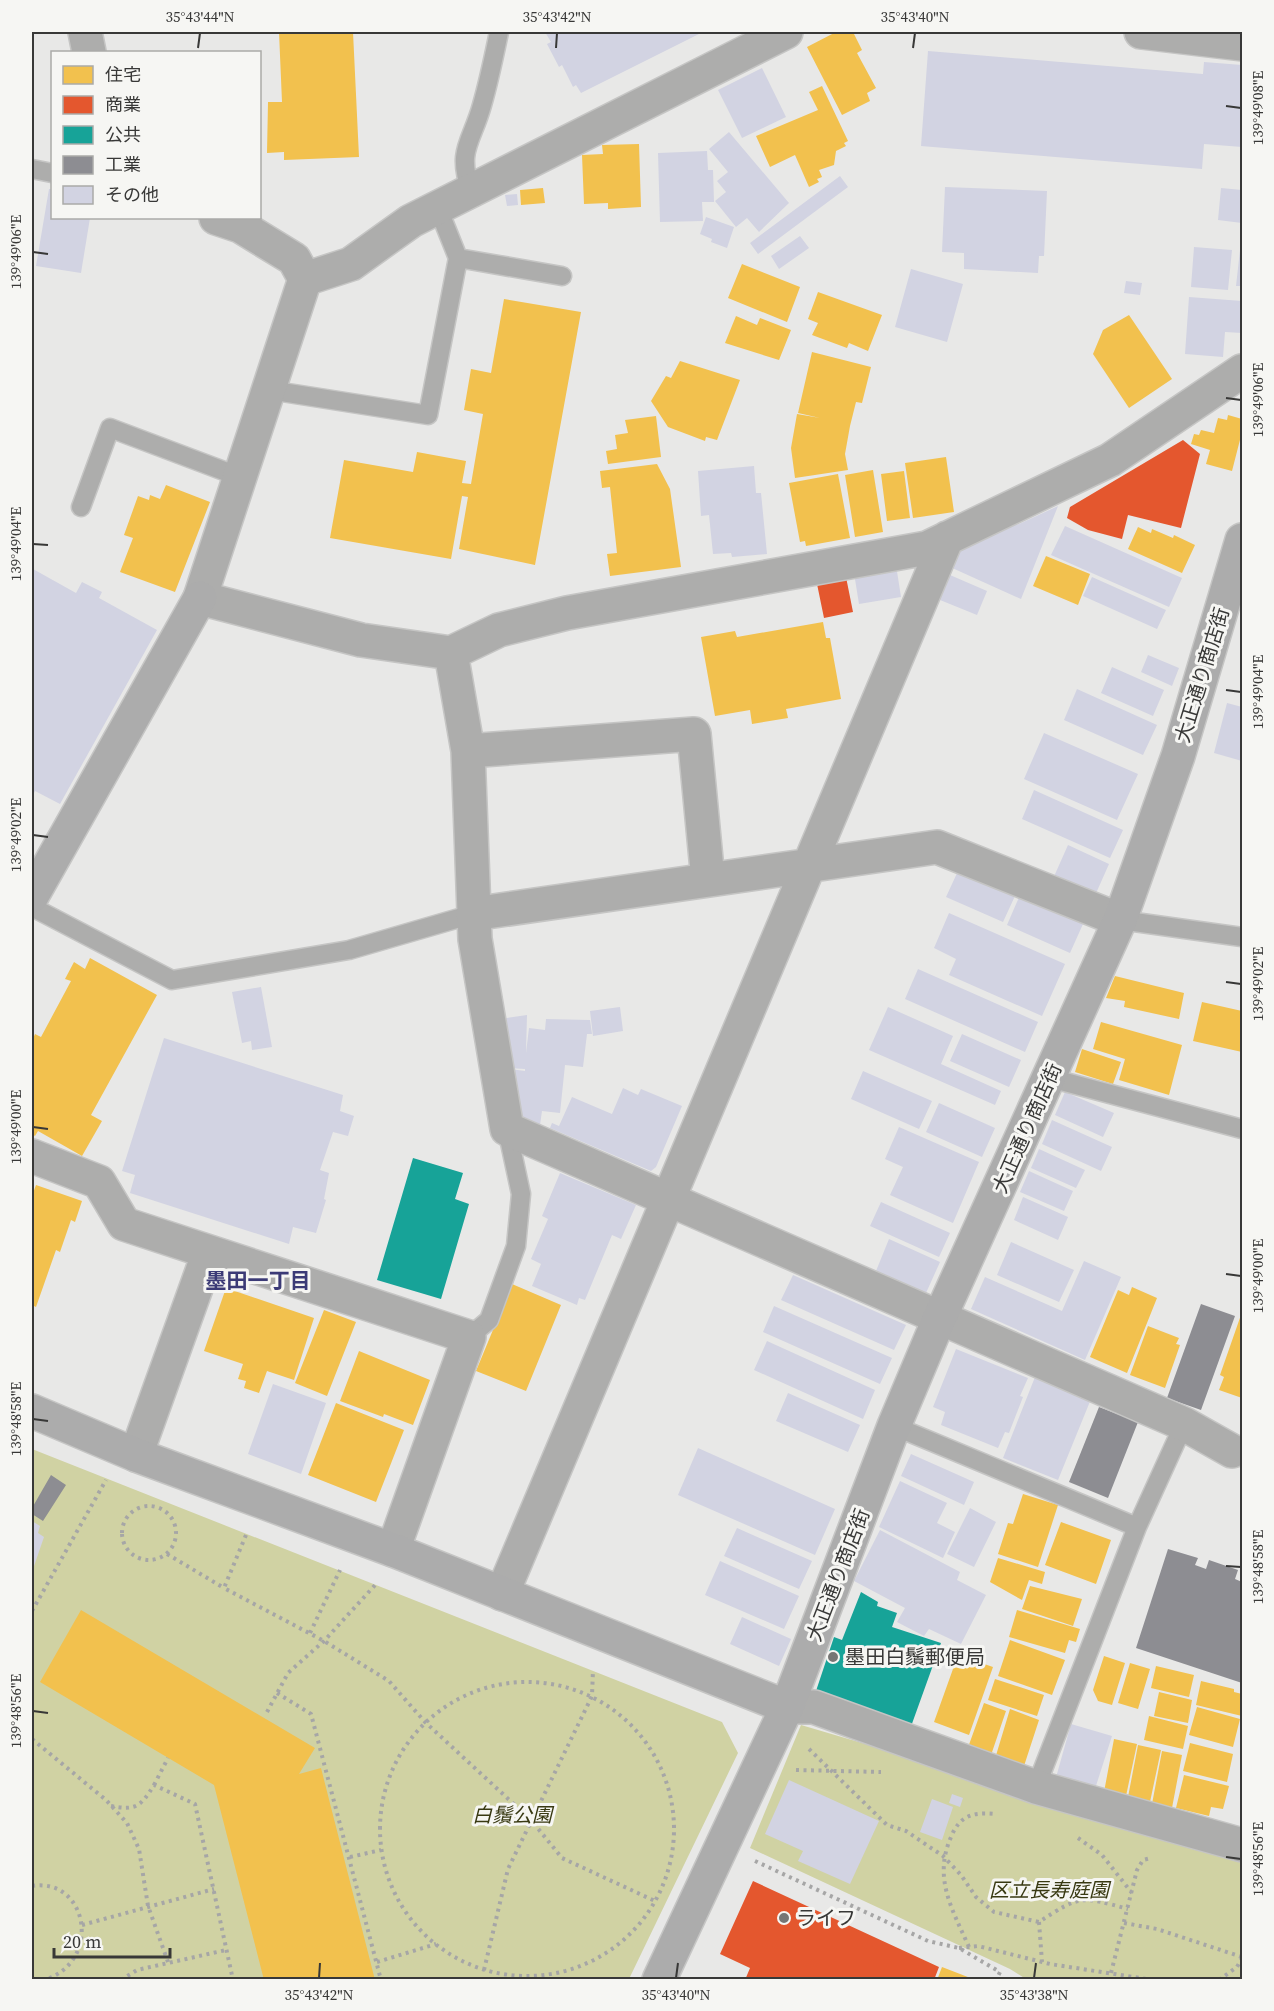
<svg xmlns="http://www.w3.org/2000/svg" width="1274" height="2011" font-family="'Source Serif 4','Noto Sans JP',serif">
<rect width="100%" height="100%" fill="#e8e8e7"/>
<!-- green -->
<path fill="#d0d2a3" d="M32,1449l690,273 16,31 -109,226h-597z
M801,1725l441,130v124h-216l-16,-10 -260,-121z"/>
<!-- homes -->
<path fill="#f2c14e" d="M279,32h74l6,125 -75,3v-8l-17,1 1,-51h14z
M836,32h17l9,18 -5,3 19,35 -9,5 3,8 -28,14 -35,-68z
M822,86l26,55 -4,2 2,3 -10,5 -2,14 -15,5 3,7 -5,2 2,3 -10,5 -14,-32 -25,12 -14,-31 62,-26 -9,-18z
M639,144l2,63 -33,2v-6l-24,1 -2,-49 21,-1 -1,-9z
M543,188l2,15 -24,2 -1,-15z
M742,264l58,23 -13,35 -59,-24z
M818,292l64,23 -14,36 -19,-8 -2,5 -35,-13 6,-12 -10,-4z
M504,299l77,13 -46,253 -76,-16 9,-52 -6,-1 -11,63 -121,-21 14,-78 69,12 4,-20 49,9 -4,22 9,1 12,-70 -19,-4 7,-41 20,4z
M1129,315l43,64 -43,29 -36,-54 10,-24z
M736,316l21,9 3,-7 31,12 -12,30 -54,-17z
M812,352l59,15 -9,36 -6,-1 -6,24 -5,28 3,16 -53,8 -4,-30 6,-34 23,4 -22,-5z
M680,361l60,19 -23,60 -11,-3 -1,4 -37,-14 -17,-26 15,-25 5,2z
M1228,415l14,4v13l-10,39 -26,-7 4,-14 -19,-6 3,-10 5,1 2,-5 13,3 4,-15 9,2z
M656,416l5,41 -53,7 -2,-13 11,-2 -2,-14 13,-2 -3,-13z
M946,457l8,55 -41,6 -8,-55z
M657,464l13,25 11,78 -71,9 -3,-22 10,-1 -7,-66 -8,1 -2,-17z
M873,470l10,62 -28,5 -10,-62z
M904,471l6,47 -23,3 -6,-47z
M838,474l12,64 -44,8 -1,-5 -5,1 -11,-59z
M166,485l44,17 -35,90 -55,-20 13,-34 -9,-3 14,-39 11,4 1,-5 10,4z
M1138,527l13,6 1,-4 21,9 1,-3 21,10 -13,28 -54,-24z
M1046,556l44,18 -12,31 -45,-19z
M823,622l3,16h4l11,61 -55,10 2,9 -36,6 -2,-14 -35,6 -14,-79 34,-6 2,6z
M90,958l67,37 -66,120 11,6 -20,35 -44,-25 -3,5 -3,-2v-93l3,-7 6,3 30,-56 -6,-2 9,-17 11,7z
M1115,976l69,17 -5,26 -55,-12 1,-6 -19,-3z
M1202,1002l40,9v41l-49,-11z
M1101,1022l81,23 -13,50 -50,-15 6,-21 -32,-10z
M1082,1049l39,13 -8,22 -38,-12z
M36,1185l46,16 -7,21 -4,-2 -11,32 -4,-2 -20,57 -4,-2v-109z
M512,1284l49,21 -35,86 -50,-20z
M1132,1287l25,11 -30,75 -37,-16 28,-67 11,5z
M226,1288l88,30 -20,62 -27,-9 -8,22 -15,-5 2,-7 -8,-2 5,-15 -39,-13z
M324,1310l32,12 -29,74 -32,-13z
M1242,1312v86l-23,-8 5,-13 -4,-2z
M1148,1326l31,12 -3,6 4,1 -15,43 -35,-13z
M359,1351l71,29 -17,45 -29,-11 -1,3 -43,-16z
M336,1403l68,27 -28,72 -68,-27z
M1023,1494l35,11 -20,62 -40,-13 10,-31 5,1z
M1061,1522l50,18 -15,44 -51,-19z
M998,1558l47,14 -3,12 -13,-4 -7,20 -32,-18z
M1030,1586l52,13 -9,27 -51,-17z
M81,1610l234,138 -16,26 22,-6 54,212h-111l-50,-195 -174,-103z
M1017,1610l63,19 -4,13 -7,-2 -4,13 -56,-16z
M1010,1640l55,20 -13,35 -54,-19z
M958,1655l35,12 -24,68 -35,-13z
M1104,1656l21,7 -13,42 -14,-4 -5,-11z
M1130,1663l20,6 -12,40 -20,-6z
M1156,1666l38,9 -5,22 -38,-9z
M995,1679l49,16 -7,21 -49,-16z
M1201,1681l33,8v3l8,2v22l-46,-11z
M1159,1692l33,8 -4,23 -34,-7z
M984,1703l22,8 -17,50 -23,-8z
M1197,1707l43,12 -7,28 -44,-12z
M1010,1709l29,11 -15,46 -30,-4z
M1149,1716l39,10 -5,23 -39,-9z
M1114,1739l23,5 -11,52 -22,-4z
M1190,1743l43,11 -6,28 -44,-11z
M1138,1745l23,5 -11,52 -22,-5z
M1162,1751l20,4 -10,53 -20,-4z
M1184,1775l45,11 -6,23 -12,-2 -2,9 -33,-8z
M942,1967l31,12v1h-36z"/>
<!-- shops -->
<path fill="#e4572e" d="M1183,440l17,14 -19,74 -53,-13 -6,24 -34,-9 -21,-12 3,-11z
M846,577l7,35 -29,6 -7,-34z
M753,1881l186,86 -5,13h-189l5,-12 -30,-14z"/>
<!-- public -->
<path fill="#17a398" d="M413,1158l50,15 -8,26 14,5 -28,95 -64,-19z
M861,1592l17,10 -1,4 20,7 -5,14 49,16 -32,89 -94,-38 19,-57 8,3z"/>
<!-- industry -->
<path fill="#8d8d92" d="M1201,1304l34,12 -34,94 -34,-12z
M1099,1407l39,15 -30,76 -39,-16z
M51,1475l15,10 -23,36 -11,-7v-6z
M1168,1549l30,9 -3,7 11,4 3,-9 29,10 -3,9 7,3v101l-106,-35z"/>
<!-- building -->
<path fill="#d2d3e2" d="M545,32h158l-122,61 -5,-8 -3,2 -11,-22 -3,2 -12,-23 4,-2z
M928,51l275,23 1,-12 38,3v82l-38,-3 -2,25 -281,-23z
M762,68l24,49 -44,21 -24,-48z
M729,132l60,71 -30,29 -12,-14 -11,9 -21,-26 11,-9 -9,-11 11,-9 -19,-23z
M707,151l1,19h5l1,32h-12l1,19 -43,1 -2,-69z
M840,176l8,11 -90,67 -8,-11z
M945,187l102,4 -3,65h-5l-1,17 -74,-4v-16l-22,-1z
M1221,188l21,2v33l-24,-3z
M49,189h3v29h38l-9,55 -45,-7z
M517,194l1,11 -11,1 -2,-11z
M706,217l28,10 -7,21 -16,-6 1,-3 -12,-5z
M800,236l9,12 -30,21 -8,-13z
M1194,247l38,3 -4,40 -37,-3z
M1240,250h2v36h-6z
M911,269l52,15 -16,58 -52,-15z
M1126,281l16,2 -2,12 -16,-2z
M1189,297l53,4v32l-17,-1 -2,25 -38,-3z
M754,466l2,27h5l6,61 -35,3 -1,-4 -18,1 -4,-39 -8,1 -3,-45z
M1058,506l-37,93 -71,-32 10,-25 59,-18z
M1065,526l117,52 -13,29 -118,-52z
M896,565l5,32 -42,7 -5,-31z
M33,569l43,24 6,-11 20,10 -3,6 58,32 -97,174 -25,-13 -3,6z
M950,575l37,16 -10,24 -37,-15z
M1092,577l74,33 -9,19 -74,-33z
M1148,655l31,13 -7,18 -31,-14z
M1112,667l52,23 -11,26 -52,-23z
M1077,689l80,36 -14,30 -79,-35z
M1227,703l15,4v54l-28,-8z
M1044,733l94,41 -21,46 -93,-41z
M1034,790l89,40 -13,28 -88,-39z
M1068,845l41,19 -16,36 -41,-19z
M958,871l57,25 -12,26 -57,-25z
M1020,895l63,29 -13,29 -63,-28z
M949,913l116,51 -23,52 -93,-41 7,-16 -22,-11z
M918,969l120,53 -13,30 -120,-53z
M261,987l11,60 -20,3 -1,-9 -9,2 -10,-51z
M620,1007l3,24 -30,5 -3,-25z
M888,1007l65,29 -12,28 60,27 -6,14 -126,-55z
M527,1015l-1,38 3,-25 16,2 1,-11 44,1 2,14h-5l-4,33 -18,-2 -5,48 -18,-2 -2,14 -23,-8 -7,-48 15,2v-2l-18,-1 -7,-49z
M962,1034l59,26 -12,27 -59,-26z
M164,1038l179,57 -3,16 14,5 -6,20 -15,-4 -13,38 9,3 -5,26 2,1 -10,33 -23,-6 -4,17 -159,-51 5,-18 -13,-4z
M863,1071l69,30 -13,28 -68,-30z
M623,1088l15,7 3,-6 41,17 -26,61 -5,4 -101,-43 2,-5 7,3 13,-29 40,17z
M1065,1092l49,21 -11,24 -48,-22z
M939,1103l56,25 -13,29 -56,-25z
M1052,1120l60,27 -11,24 -59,-27z
M899,1127l80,35 -26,61 -63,-28 13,-28 -18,-8z
M1039,1149l46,21 -9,18 -45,-20z
M1029,1171l44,20 -9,20 -44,-19z
M560,1173l76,32 -15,34 -9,-4 -27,65 -6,-2 -2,7 -45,-19 9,-22 -10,-5 17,-40 -6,-3z
M1023,1197l45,20 -10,23 -44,-20z
M881,1202l69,31 -11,24 -69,-31z
M889,1239l51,23 -14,31 -50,-22z
M1011,1242l63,28 -15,32 -62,-27z
M1084,1261l37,16 -36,83 -114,-51 14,-32 77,34z
M793,1275l113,50 -12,25 -113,-50z
M774,1306l118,52 -12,26 -117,-52z
M767,1341l108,49 -12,29 -109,-49z
M956,1349l72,29 -8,18 3,1 -14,36 -4,-1 -7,16 -57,-23 4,-13 -12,-5z
M1035,1377l56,22 -33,81 -55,-22z
M273,1384l53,19 -25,71 -53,-20z
M788,1393l72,32 -12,27 -72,-31z
M698,1448l137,61 -20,46 -137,-60z
M911,1454l63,28 -10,23 -63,-29z
M900,1481l47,22 -10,20 18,9 -12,26 -64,-31z
M970,1508l26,14 -22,45 -27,-13z
M32,1521l8,5 -2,7 6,4 -12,35z
M737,1528l75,33 -13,28 -75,-33z
M880,1530l80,42 -3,8 29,15 -25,49 -32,-15 -5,7 -27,-14 8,-14 -51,-27z
M720,1561l79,35 -15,33 -79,-34z
M742,1617l49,22 -12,27 -49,-22z
M1071,1724l41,12 -18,56 -39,-11z
M789,1780l90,41 -29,63 -52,-23 5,-10 -38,-17z
M952,1794l11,4 -3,9 -11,-4z
M932,1799l21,8 -11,33 -22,-8z"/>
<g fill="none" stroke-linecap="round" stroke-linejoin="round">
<defs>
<path id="lane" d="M32,169l20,4
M471,191c-15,-41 1,-49 11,-86 7,-24 12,-49 17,-73
M438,208l20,50
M269,390l159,25 30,-157 104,18
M81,507l29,-79 130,49
M32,907l140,73 177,-30 124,-36
M1120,920l122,17
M1050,1078l192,51
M469,1337l20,-17 27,-74 5,-52 -14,-65
M894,1426l243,101 -101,260
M1137,1527l47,-103"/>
<path id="street" d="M85,32l4,20
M786,32l-375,189 -60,43 -46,15 -105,319 161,42 90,13 48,-23 68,-17 360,-65 183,-88 132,-89
M1141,32l101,12
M216,218l24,8 54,33 11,20
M451,653l17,98 7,188 32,190 677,295 48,27
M468,751l226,-17 14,146
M473,914l464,-67 183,73
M32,1156l67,26 25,42 345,113 -76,213
M136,1455l73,-203
M502,1594l445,-1056
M787,1707h27l222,80 206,58"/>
<path id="secondary" d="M32,896l168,-298
M32,1411l104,44 257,95 394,157
M659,1980l128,-273 107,-281 46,-109 180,-397 58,-164 64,-216"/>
</defs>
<!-- lane casing -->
<use href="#lane" stroke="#c5c5c4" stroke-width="21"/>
<!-- street casing -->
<use href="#street" stroke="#c5c5c4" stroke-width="36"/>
<!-- secondary casing -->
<use href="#secondary" stroke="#c5c5c4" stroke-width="36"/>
<!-- path -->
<path stroke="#a6a6a6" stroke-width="4" stroke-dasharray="3 4.5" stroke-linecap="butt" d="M122 1533a27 27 0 1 1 54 0a27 27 0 1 1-54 0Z
M246,1535l-22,53 100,53 65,40 36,41 106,98 31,38 93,43
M167,1554l57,34
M32,1611l74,-131
M310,1633l30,-63
M380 1829a147 147 0 1 1 294 0a147 147 0 1 1-294 0Z
M277,1693l34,21 70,266
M267,1712l21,-39 36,-32 53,-58
M32,1739l74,61 21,23 12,26 9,57 20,56
M809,1749l78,76 19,6 37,25 18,19 15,22 18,15 45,10c41,-27 42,-26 89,-13
M796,1770l85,2
M154,1785l14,-27
M111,1806c25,5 30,0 43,-21l41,19 38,176
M1078,1838l24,17 30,38
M350,1857l31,-7
M755,1861l173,80 31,7 41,24 -4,8
M32,1886c56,-9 71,76 12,94
M1039,1922l3,40
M1124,1923l33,6 85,28
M82,1925l132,-36
M969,1947c-17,-38 -36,-69 -18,-110 9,-22 22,-25 44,-23
M959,1948l19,-2 72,18 103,16
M377,1962l59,-18
M484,1970l24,-101 84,-173 1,-26
M1111,1973l26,-103 6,-10 8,-2
M121,1980l16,-10 89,-20
M1219,1980l18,-13 5,-9"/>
<!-- lane -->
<use href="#lane" stroke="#adadac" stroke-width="18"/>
<!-- street -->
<use href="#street" stroke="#adadac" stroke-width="33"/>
<!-- secondary -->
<use href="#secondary" stroke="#acacac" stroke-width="33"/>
</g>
<!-- ticks -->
<path fill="none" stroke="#383837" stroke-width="2" d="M198,48l2,-15M556,48l1,-15M913,48l2,-15M1226,106l15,2M33,252l15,2M1226,398l15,2M33,544l15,1M1226,690l15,2M33,835l15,2M1226,982l15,2M33,1127l15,2M1226,1274l15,2M33,1419l15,2M1226,1566l15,1M33,1711l15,2M1226,1857l15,2M319,1978l1,-15M676,1978l2,-15M1034,1978l2,-15"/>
<!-- markers -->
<g fill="#767675" stroke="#f6f6f3" stroke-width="2">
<circle cx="833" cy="1657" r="6"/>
<circle cx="784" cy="1918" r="6"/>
</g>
<g text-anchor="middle" stroke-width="6" stroke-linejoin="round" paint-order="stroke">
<!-- street labels -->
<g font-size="20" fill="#383837" stroke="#f6f6f3">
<text transform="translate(1202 675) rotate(-73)" y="7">大正通り商店街</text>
<text transform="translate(1027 1128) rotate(-66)" y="7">大正通り商店街</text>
<text transform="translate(838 1575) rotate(-69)" y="7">大正通り商店街</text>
</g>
<!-- poi labels -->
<g font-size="20" fill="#383837" stroke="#f6f6f3" text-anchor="start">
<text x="845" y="1664">墨田白鬚郵便局</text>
<text x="796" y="1925">ライフ</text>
</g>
<!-- park labels -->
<g font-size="20" font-style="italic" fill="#383912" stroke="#f6f6f3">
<text x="512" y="1822">白鬚公園</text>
<text x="1049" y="1897">区立長寿庭園</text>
</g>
<!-- neighbourhood labels -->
<g font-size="21" font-weight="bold" fill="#3b3a76" stroke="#f6f6f3">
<text x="258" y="1288">墨田一丁目</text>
</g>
</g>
<!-- border -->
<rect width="1274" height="2011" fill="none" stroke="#f6f6f3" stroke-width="66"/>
<!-- legend -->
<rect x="51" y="51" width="210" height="168" fill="#f6f6f3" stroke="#aaaaa8" stroke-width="1.5"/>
<rect x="63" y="66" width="30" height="18" fill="#f2c14e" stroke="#aaaaa8" stroke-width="1.5"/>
<text x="105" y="81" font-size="18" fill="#383837">住宅</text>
<rect x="63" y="96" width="30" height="18" fill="#e4572e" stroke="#aaaaa8" stroke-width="1.5"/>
<text x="105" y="111" font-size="18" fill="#383837">商業</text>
<rect x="63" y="126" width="30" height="18" fill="#17a398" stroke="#aaaaa8" stroke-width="1.5"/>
<text x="105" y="141" font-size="18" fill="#383837">公共</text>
<rect x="63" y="156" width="30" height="18" fill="#8d8d92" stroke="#aaaaa8" stroke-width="1.5"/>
<text x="105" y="171" font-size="18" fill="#383837">工業</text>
<rect x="63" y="186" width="30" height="18" fill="#d2d3e2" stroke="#aaaaa8" stroke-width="1.5"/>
<text x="105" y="201" font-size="18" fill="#383837">その他</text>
<!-- scale -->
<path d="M54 1948v9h116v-9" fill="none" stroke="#383837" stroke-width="3"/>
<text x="63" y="1948" font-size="18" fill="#383837" stroke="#f6f6f3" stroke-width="4.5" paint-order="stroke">20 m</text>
<rect x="33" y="33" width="1208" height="1945" fill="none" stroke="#383837" stroke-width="2"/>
<g font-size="15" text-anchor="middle" fill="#383837">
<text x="200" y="22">35°43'44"N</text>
<text x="557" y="22">35°43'42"N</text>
<text x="915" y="22">35°43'40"N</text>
<text transform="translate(1258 108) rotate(-90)" y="5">139°49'08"E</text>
<text transform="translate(16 252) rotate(-90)" y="5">139°49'06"E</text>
<text transform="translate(1258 400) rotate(-90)" y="5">139°49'06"E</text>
<text transform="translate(16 544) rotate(-90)" y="5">139°49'04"E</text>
<text transform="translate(1258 692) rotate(-90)" y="5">139°49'04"E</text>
<text transform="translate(16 835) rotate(-90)" y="5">139°49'02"E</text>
<text transform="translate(1258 984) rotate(-90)" y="5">139°49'02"E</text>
<text transform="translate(16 1127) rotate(-90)" y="5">139°49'00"E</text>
<text transform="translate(1258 1276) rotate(-90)" y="5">139°49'00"E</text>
<text transform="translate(16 1419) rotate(-90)" y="5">139°48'58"E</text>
<text transform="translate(1258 1567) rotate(-90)" y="5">139°48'58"E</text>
<text transform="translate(16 1711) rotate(-90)" y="5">139°48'56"E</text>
<text transform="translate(1258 1859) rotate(-90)" y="5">139°48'56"E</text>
<text x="319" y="2000">35°43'42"N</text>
<text x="676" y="2000">35°43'40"N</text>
<text x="1034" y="2000">35°43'38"N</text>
</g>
</svg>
